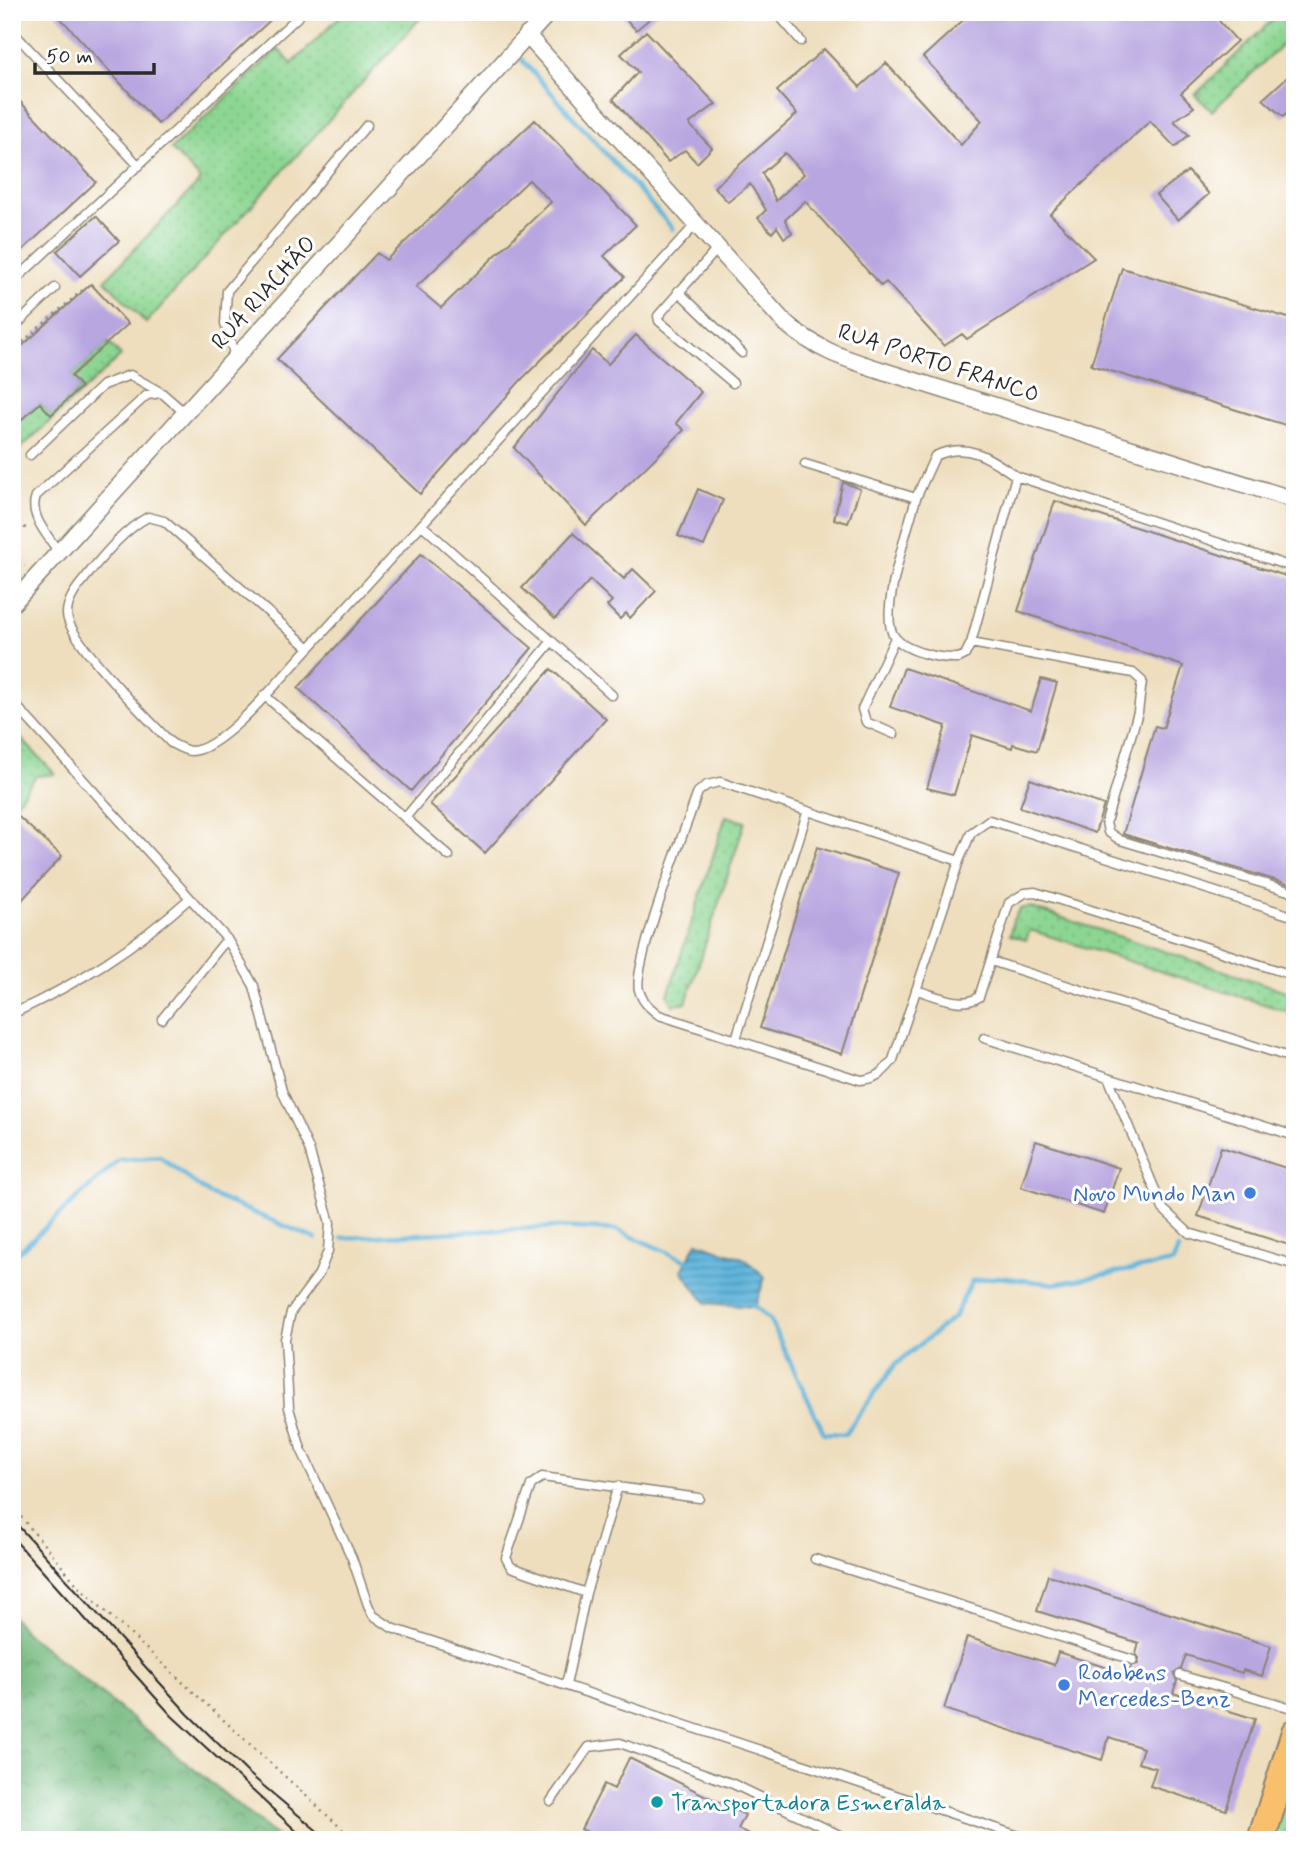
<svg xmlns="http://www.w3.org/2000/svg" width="1307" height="1852" font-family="Mynerve,sans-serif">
<defs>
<pattern id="grass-dots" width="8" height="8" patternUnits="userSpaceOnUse" patternTransform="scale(1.75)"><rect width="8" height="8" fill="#8cd692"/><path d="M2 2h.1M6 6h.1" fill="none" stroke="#79b87e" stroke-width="1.8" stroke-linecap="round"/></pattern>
<pattern id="forest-crowns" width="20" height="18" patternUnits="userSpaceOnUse" patternTransform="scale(1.75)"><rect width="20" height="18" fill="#71b77c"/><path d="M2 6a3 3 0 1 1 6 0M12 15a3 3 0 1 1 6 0" fill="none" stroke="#5d9566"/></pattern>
<pattern id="water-rules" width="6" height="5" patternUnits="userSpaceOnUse" patternTransform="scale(1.75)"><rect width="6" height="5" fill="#60b5dc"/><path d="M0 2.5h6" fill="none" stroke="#4f93b3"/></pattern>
</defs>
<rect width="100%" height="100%" fill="#fff"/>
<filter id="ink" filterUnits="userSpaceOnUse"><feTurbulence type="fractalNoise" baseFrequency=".0143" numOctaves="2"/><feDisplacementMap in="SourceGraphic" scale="14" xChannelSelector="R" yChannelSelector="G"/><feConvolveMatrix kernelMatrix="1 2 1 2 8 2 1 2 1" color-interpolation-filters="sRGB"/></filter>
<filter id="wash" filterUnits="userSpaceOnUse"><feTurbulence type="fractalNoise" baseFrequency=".00686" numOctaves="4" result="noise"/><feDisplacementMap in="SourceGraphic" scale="28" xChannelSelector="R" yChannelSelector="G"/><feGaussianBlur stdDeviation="1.57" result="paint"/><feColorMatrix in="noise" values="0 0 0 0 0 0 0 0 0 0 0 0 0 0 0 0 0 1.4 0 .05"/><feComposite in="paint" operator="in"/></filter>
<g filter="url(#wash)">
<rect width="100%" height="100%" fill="#eedebe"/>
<!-- grass -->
<path fill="url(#grass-dots)" stroke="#5c805e" stroke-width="2" d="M344,12h82l-280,311 -41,-43 96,-100 -30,-31 107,-100 14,15z
M1280,12h15v21l-83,78 -17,-16z
M108,342l13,14 -109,100v-28l28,-25 11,11 30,-27 -10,-11z
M12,729l43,45 -19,2 -20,27 -4,-3z
M726,816l19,6 -59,181 -13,2 -5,-10z
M1029,907l266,87v20l-265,-84 -4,10 -16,-5 3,-15 7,-11z
M1295,1732v108h-34z"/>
<!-- forest -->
<path fill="url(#forest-crowns)" stroke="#4e7154" stroke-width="2" d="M12,1615l13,17 256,208h-269z"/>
<!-- water -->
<path fill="url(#water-rules)" stroke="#467084" stroke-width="2" d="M697,1242l48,17 20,18 -10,30 -49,-4 -24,-32z"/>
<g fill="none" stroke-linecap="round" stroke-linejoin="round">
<!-- stream -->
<path stroke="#60b5dc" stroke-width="4.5" d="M522,60l151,169
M342,1238l215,-11 60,3 73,32
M12,1258l107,-98 41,-3 49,37 107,45
M752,1304l18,16 54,113 21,1 50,-69 59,-48 18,-36 26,-4 57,7 118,-22 5,-13"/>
</g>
<g id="blocks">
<!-- building -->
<path fill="#b8a6e0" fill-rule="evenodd" d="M55,12h224l-121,112z
M619,12h39l-22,18z
M972,12h239l26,29 -56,52 13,14 -20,14 15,14 -14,12 -25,-26 -100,93 44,44 -127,81 -5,-5 -18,12 -58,-64 -5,4 -76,-85 -20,19 7,13 -8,5 -7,-11 -5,6 -14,-15 8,-8 -16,-26 -22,18 -14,-15 83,-73 -20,-23 47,-42 36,38 26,-24 75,82 21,-24 -59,-64zM785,153l19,21 -28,27 -14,-28z
M646,31l70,73 -27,20 23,24 -15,15 -12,-13 -17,12 -55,-63 25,-27 -17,-18z
M1295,70v36l-12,11 -20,-18z
M12,93l84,89 -84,78z
M535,120l101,105 -32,31 21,21 -104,103 -101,114 -143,-135 100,-106 9,7zM529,180l22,22 -110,106 -25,-21z
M1188,171l21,23 -31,26 -22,-25z
M96,216l23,25 -39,35 -23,-25z
M1122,268l173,52v108l-204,-63z
M91,284l37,40 -57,52 10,11 -30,28 -11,-12 -28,25v-73z
M636,335l65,57 -25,31 8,7 -98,95 -72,-77 78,-98 16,14z
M843,482l17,7 -12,34 -14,-4z
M698,489l25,11 -19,46 -26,-10z
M1055,501l240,78v307l-172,-52 32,-108 8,2 20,-62 -165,-55z
M573,533l51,46 9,-10 23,22 -26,27 -4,-5 -6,6 -13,-13 5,-5 -22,-21 -35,39 -33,-31z
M421,554l111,94 -121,143 -113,-103z
M904,668l127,43 10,-32 16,4 -20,68 -24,-7 -1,4 -40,-13 -18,60 -27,-7 19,-62 -56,-19z
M551,669l55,50 -121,134 -55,-49z
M1030,779l74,26 -9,28 -75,-26z
M12,811l50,45 -50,55z
M817,847l82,26 -57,181 -82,-26z
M1036,1141l83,27 -15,46 -83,-27z
M1221,1147l74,24v76l-97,-31z
M1048,1575l223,71 -9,30 -19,-6 -1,3 -56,-18 -5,14 -7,5 3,7 -4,12 82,26 -29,91 -76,-24 6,-18 -18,-5 5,-15 -34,-11 -7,23 -158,-51 23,-72 87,28 4,-13 71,23 2,-9 7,-2 1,-6 -3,-4 3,-11 -102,-32z
M629,1758l116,57 -7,14 23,11h-168l2,-4 -14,-7 23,-45 10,5z"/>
</g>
</g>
<g filter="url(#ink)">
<use href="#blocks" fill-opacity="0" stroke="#8c8474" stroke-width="2"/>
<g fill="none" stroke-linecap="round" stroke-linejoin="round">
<defs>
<path id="service" d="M776,12l25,29
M12,31l127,135
M719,247l-61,69 1,5 74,62
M12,283l291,-271
M678,291l64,62
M12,329l43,-41
M235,357l-10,-34 2,-32 140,-166
M30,455l73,-70 27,-10 32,18
M805,464l111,34 19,-42c32,-15 55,2 81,20l279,92
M916,498c-7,28 -38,116 -22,138 11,16 47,23 65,22l6,-3 6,-12 45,-167
M422,525l190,170
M59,553c-10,-17 -31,-37 -23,-57l111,-101 15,-2 23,20
M971,643l162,30 9,8 -4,31 -32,110 2,10 12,8 175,53
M309,648l-145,-127 -16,-4c-22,12 -39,32 -55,51 -10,14 -26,28 -26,46 -1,24 84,108 104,129 6,3 14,8 20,8 32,0 95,-79 118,-103l388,-425
M264,695l185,161
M12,701l215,238 27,47 28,105 27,58 21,74 -2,28 -9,23 -28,38 -6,27 4,69 12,41 51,109 16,47 5,10 19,13 639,212
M894,734l-28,-12 -4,-13 33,-71
M405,818l147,-177
M959,861l-239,-79 -13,3 -9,7c-11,32 -66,174 -59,198 3,12 11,18 20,25l201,65c16,-1 24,-8 33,-20l66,-199 12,-28 18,-13 306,97
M991,961l304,98
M916,990c19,5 45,19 63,7l30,-94 16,-10 10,-1 260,84
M12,1014c69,-32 122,-66 178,-116
M162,1019l65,-80
M984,1038l311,98
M736,1039l71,-226
M1108,1077l55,132 26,24 106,32
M815,1559l318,101
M586,1593l-75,-26 -5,-9 25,-73 11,-8 157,21
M1180,1675l115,34
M566,1685l20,-92 32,-107
M551,1801l38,-54 31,-4 113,41 117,56"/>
<path id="minor" d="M527,35l256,286c36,31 63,38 107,52l405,127
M12,604l537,-592"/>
<path id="trunk" d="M1261,1840l34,-108"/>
</defs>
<!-- service casing -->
<use href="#service" stroke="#8c8474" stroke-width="11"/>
<!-- minor casing -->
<use href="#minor" stroke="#8c8474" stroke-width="19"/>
<!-- trunk casing -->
<use href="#trunk" stroke="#8c8474" stroke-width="30"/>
<!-- path -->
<path stroke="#8c8474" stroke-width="2.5" stroke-dasharray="2 5" stroke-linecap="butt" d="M12,351l74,-64
M12,520l17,10
M12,560l13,6
M12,1506l67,81 275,253"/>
<!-- service -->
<use href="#service" stroke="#fff" stroke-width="8"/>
<!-- minor -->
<use href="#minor" stroke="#fff" stroke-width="16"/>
<!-- trunk -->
<use href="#trunk" stroke="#f9bf6d" stroke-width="26"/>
<!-- tram -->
<path stroke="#2b2b2b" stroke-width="2" d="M12,1519l176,195 59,58 81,68
M12,1537l160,179 134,124"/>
</g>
</g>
<!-- markers -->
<g fill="#3f7fe0" stroke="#fff" stroke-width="2.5">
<circle cx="1250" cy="1193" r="7"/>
<circle cx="1064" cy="1685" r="7"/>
</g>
<circle fill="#0f9aa8" stroke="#fff" stroke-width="2.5" cx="657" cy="1802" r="7"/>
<g text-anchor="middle" stroke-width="6" stroke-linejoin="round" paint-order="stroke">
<!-- street labels -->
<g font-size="23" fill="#2b2b2b" stroke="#fff">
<text transform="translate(263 292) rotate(-48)" y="8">RUA RIACHÃO</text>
<text transform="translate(939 362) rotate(18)" y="8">RUA PORTO FRANCO</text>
</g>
<!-- shop labels -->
<g font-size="23" fill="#366cbe" stroke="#fff" text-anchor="end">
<text x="1236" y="1201">Novo Mundo Man</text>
<text x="1078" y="1680" text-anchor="start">Rodobens<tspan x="1078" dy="26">Mercedes-Benz</tspan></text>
</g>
<!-- culture labels -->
<g font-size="23" fill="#0d838f" stroke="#fff" text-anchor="start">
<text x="671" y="1810">Transportadora Esmeralda</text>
</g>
</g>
<!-- margin -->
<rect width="1307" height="1852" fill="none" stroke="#fff" stroke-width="42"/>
<!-- scale -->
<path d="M35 63v10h119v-10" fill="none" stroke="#2b2b2b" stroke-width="3.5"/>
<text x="46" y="63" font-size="21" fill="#2b2b2b" stroke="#ffffff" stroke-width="5" paint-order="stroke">50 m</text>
</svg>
